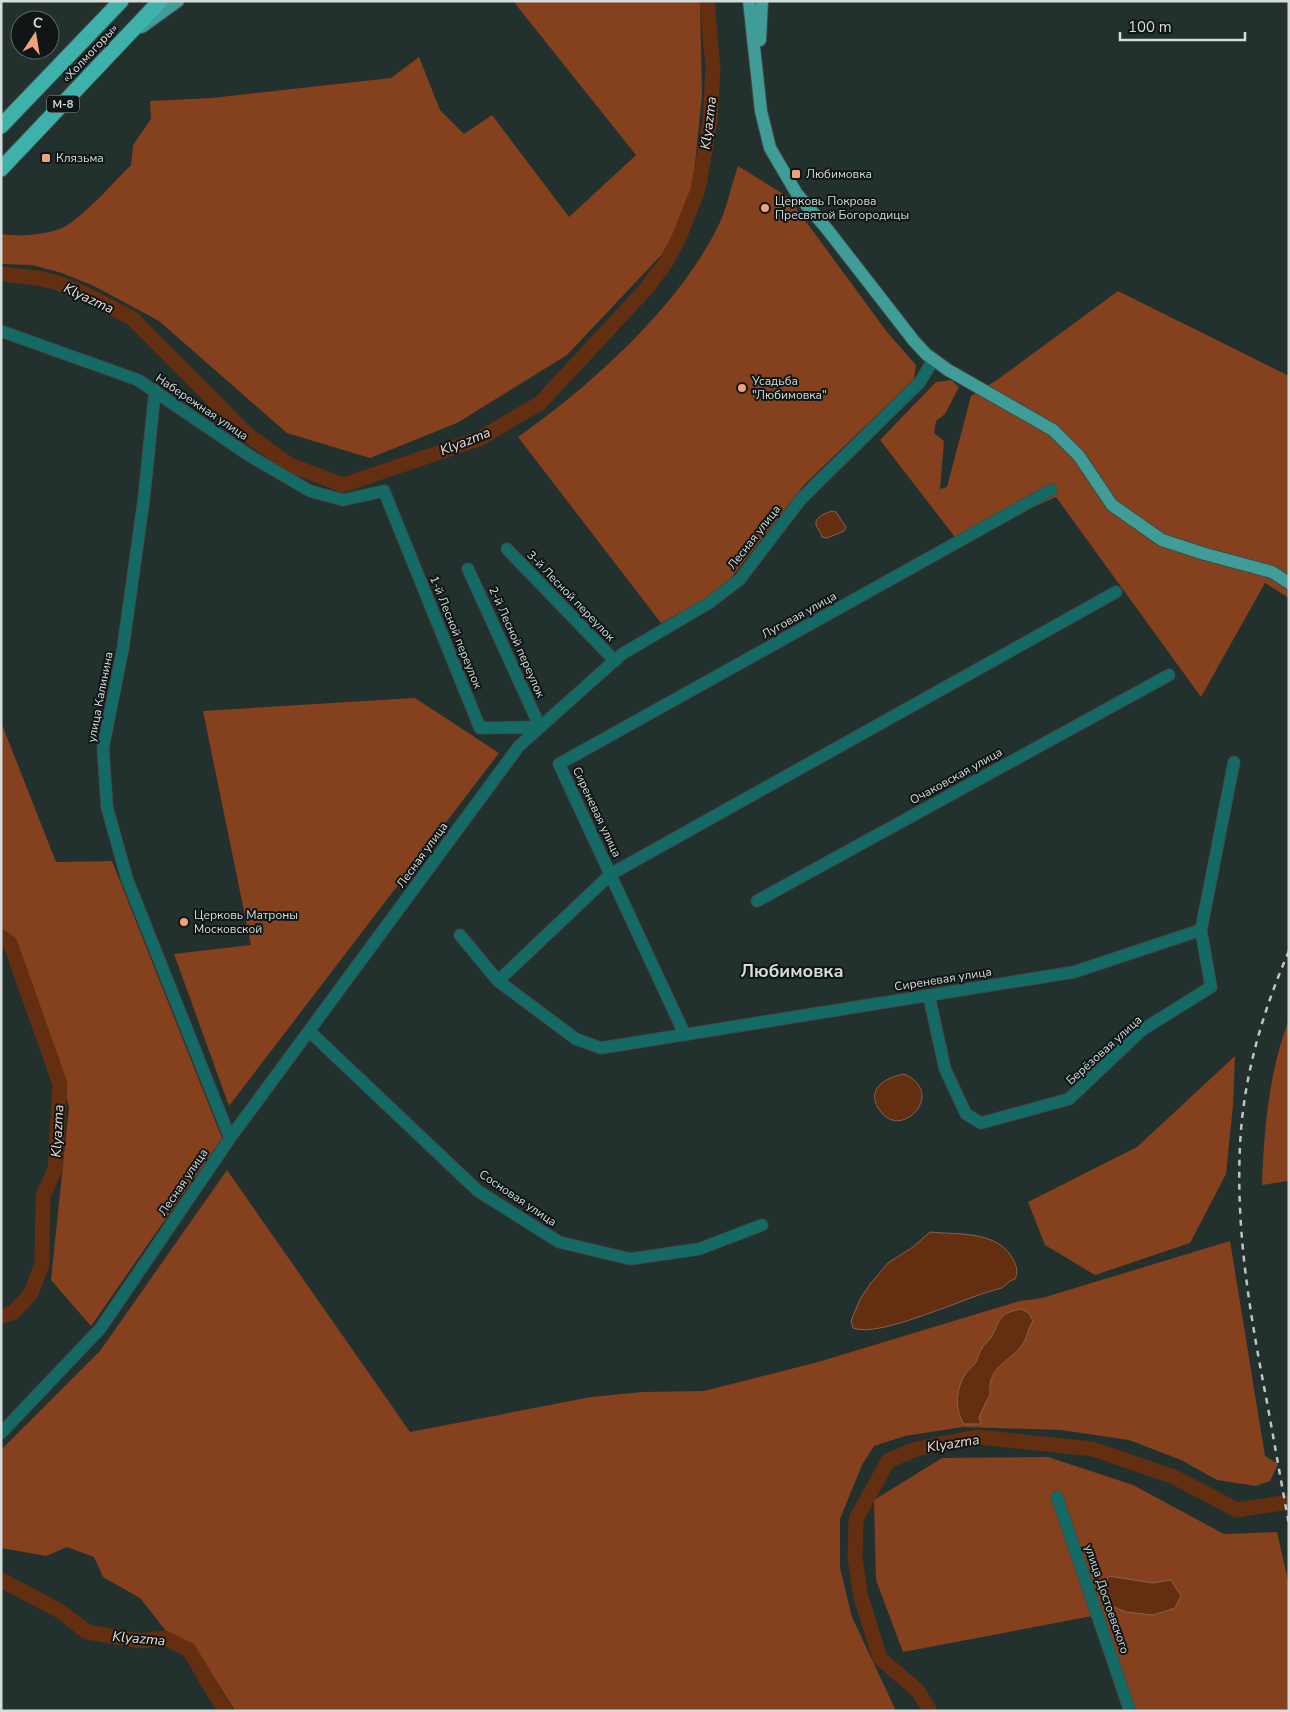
<svg xmlns="http://www.w3.org/2000/svg" width="1290" height="1712" font-family="'Nunito Sans',sans-serif">
<rect width="100%" height="100%" fill="#22302e"/>
<!-- green -->
<path fill="#85401d" d="M513,1h187l2,95 -10,96 -27,59 -98,104 -110,68 -87,35 -83,-25 -128,-112 -65,-35 -32,-13 -30,-8 -31,-1v-30c18,3 49,1 65,-8 22,-14 46,-42 65,-61l2,-20 18,-26 -1,-18 62,-3 179,-20 28,-21 21,53 24,24 28,-19 77,102 67,-62z
M738,166l50,31 99,135 29,33 -2,14 -110,106 -73,93 -24,20 -46,25 -143,-186c74,-52 165,-134 203,-217 7,-17 11,-37 17,-54z
M1118,291l171,85v222l-24,-15 -64,114 -145,-200 -98,44 -78,-101 56,-58 15,-2 8,7 -14,27 -9,7 -2,12 10,8 -4,48 7,-2 24,-91 26,-16z
M415,698l84,55 -270,353 -55,-152 77,-9 -48,-234z
M1,722l55,140 56,-1 110,277 -131,188 -40,-46 18,-173 -21,-79 -47,-97z
M1289,1019v162l-27,4c2,-56 7,-113 27,-166z
M1235,1056l-2,49 -7,69 -36,69 -95,32 -50,-30 -17,-43 109,-55z
M227,1170l183,262 181,-35 51,-5 62,-1 114,-29 202,-61 22,-3 188,-57 35,215 13,8 -8,17 -14,5 -39,-6 -36,-20 -52,-20 -68,-10 -98,-3 -58,9 -31,10 -12,19 -22,54v49l12,49 44,94h-661l-41,-66 -28,-14 -26,-33 -37,-21 -9,-20 -27,-10 -21,9 -45,-8v-98l99,-99z
M1048,1457l85,28 91,49 53,-2 12,53v126h-154l-32,-97 -200,38 -27,-72 -2,-80 68,-42z"/>
<!-- water -->
<path fill="#642e11" stroke="#86624e" d="M832,511l4,1 10,15 -2,4 -17,7 -5,-1c-1,-5 -5,-9 -6,-12 -2,-9 11,-12 16,-14z
M904,1074c43,19 -2,66 -23,38 -17,-22 3,-34 23,-38z
M930,1232c29,3 69,-2 84,29 3,6 4,12 1,18l-5,2 -8,7c-33,7 -122,51 -149,40l-2,-7 2,-5 7,-17 11,-16 17,-20 25,-16z
M1021,1309l8,4 4,8c-4,6 -5,12 -8,19 -11,23 -38,22 -35,55 -5,7 -7,15 -11,22l2,7h-17c-10,-15 -8,-36 2,-51 3,-4 8,-7 10,-11 2,-5 3,-10 6,-14 2,-4 6,-6 8,-9 11,-18 6,-25 31,-30z
M1108,1576l45,7 18,-3 10,16 -6,12 -22,7 -27,-3 -22,-9z"/>
<g fill="none" stroke-linecap="round" stroke-linejoin="round">
<!-- river -->
<path stroke="#642e11" stroke-width="15" d="M1,274l37,4 20,5 29,12 45,23 116,117 42,30 53,20 136,-46 61,-36 106,-114 19,-25 14,-26 19,-48 12,-68 3,-54 -6,-67
M1,937l9,6 50,141 -5,85 -12,27 -1,68 -11,29 -17,19 -13,5
M1,1580l59,31 27,21 54,9 24,-3 24,12 36,61
M930,1711l-12,-20 -38,-33 -19,-61 -6,-38 1,-40 32,-58 28,-12 61,-12 116,12 81,28 63,33 52,-8"/>
<defs>
<path id="minor" d="M1,331l137,49 112,76 60,35 33,9 41,-9 96,237 60,-1 -72,-158
M155,390l-11,108 -21,150 -20,100 4,59 20,72 103,259
M507,549l108,112
M757,901l412,-226
M460,935l38,46 78,58 25,9 473,-76 127,-42
M498,981l113,-107 505,-282
M929,996l16,73 21,45 15,9 88,-24 73,-69 69,-43 -10,-57 33,-168
M309,1031l169,160 81,51 71,17 69,-10 63,-24
M685,1035l-126,-271 492,-274
M1,1433l99,-104 130,-191 289,-392 103,-92 87,-51 31,-24 61,-80 119,-117 13,-22
M1057,1497l73,214"/>
<path id="major" d="M749,1l12,110 9,37 27,46 30,35 87,112 12,13 22,16 105,60 26,26 33,49 50,35 43,14 67,18 17,11
M142,27l36,-26
M760,40l2,-39"/>
<path id="highway" d="M1,126l120,-125
M1,169l159,-168"/>
</defs>
<!-- minor casing -->
<use href="#minor" stroke="#3f4c4a" stroke-width="13"/>
<!-- major casing -->
<use href="#major" stroke="#3f4c4a" stroke-width="14"/>
<!-- highway casing -->
<use href="#highway" stroke="#3f4c4a" stroke-width="17"/>
<!-- minor -->
<use href="#minor" stroke="#146a65" stroke-width="11"/>
<!-- major -->
<use href="#major" stroke="#409c96" stroke-width="12"/>
<!-- highway -->
<use href="#highway" stroke="#3eb1aa" stroke-width="15"/>
<!-- rail -->
<path stroke="#bec6c5" stroke-width="2.5" stroke-dasharray="6 6" stroke-linecap="butt" d="M1289,951c-25,57 -43,118 -48,179 -7,90 8,179 25,267 8,43 15,85 23,127"/>
</g>
<!-- markers -->
<g fill="#f1a17c" stroke="#101616" stroke-width="2">
<rect x="41" y="153" width="10" height="10" rx="2.5"/>
<rect x="791" y="169" width="10" height="10" rx="2.5"/>
<circle cx="765" cy="208" r="5"/>
<circle cx="742" cy="388" r="5"/>
<circle cx="184" cy="922" r="5"/>
</g>
<g text-anchor="middle" stroke-width="4" stroke-linejoin="round" paint-order="stroke">
<!-- shield labels -->
<rect fill="#101616" stroke="#9aa1a1" stroke-width="1" x="47" y="95.5" width="32" height="17" rx="4"/>
<g font-size="11" font-weight="bold" fill="#d5dddc">
<text x="63" y="108">М-8</text>
</g>
<!-- street labels -->
<g font-size="12" fill="#d5dddc" stroke="#101616">
<text transform="translate(90 53) rotate(-47)" y="4">«Холмогоры»</text>
<text transform="translate(202 407) rotate(34)" y="4">Набережная улица</text>
<text transform="translate(754 537) rotate(-52)" y="4">Лесная улица</text>
<text transform="translate(571 596) rotate(46)" y="4">3-й Лесной переулок</text>
<text transform="translate(799 615) rotate(-29)" y="4">Луговая улица</text>
<text transform="translate(456 632) rotate(68)" y="4">1-й Лесной переулок</text>
<text transform="translate(517 642) rotate(66)" y="4">2-й Лесной переулок</text>
<text transform="translate(100 697) rotate(-79)" y="4">улица Калинина</text>
<text transform="translate(956 776) rotate(-29)" y="4">Очаковская улица</text>
<text transform="translate(597 812) rotate(65)" y="4">Сиреневая улица</text>
<text transform="translate(422 855) rotate(-54)" y="4">Лесная улица</text>
<text transform="translate(943 979) rotate(-9)" y="4">Сиреневая улица</text>
<text transform="translate(1104 1050) rotate(-42)" y="4">Берёзовая улица</text>
<text transform="translate(183 1182) rotate(-56)" y="4">Лесная улица</text>
<text transform="translate(518 1198) rotate(34)" y="4">Сосновая улица</text>
<text transform="translate(1107 1599) rotate(71)" y="4">улица Достоевского</text>
</g>
<!-- poi labels -->
<g font-size="12" fill="#d5dddc" stroke="#101616" text-anchor="start">
<text x="56" y="162">Клязьма</text>
<text x="806" y="178">Любимовка</text>
<text x="775" y="205">Церковь Покрова<tspan x="775" dy="14">Пресвятой Богородицы</tspan></text>
<text x="752" y="385">Усадьба<tspan x="752" dy="14">"Любимовка"</tspan></text>
<text x="194" y="919">Церковь Матроны<tspan x="194" dy="14">Московской</tspan></text>
</g>
<!-- water labels -->
<g font-size="14" font-style="italic" fill="#f2dbd2" stroke="#101616">
<text transform="translate(708 123) rotate(-83)" y="5">Klyazma</text>
<text transform="translate(89 298) rotate(25)" y="5">Klyazma</text>
<text transform="translate(465 441) rotate(-22)" y="5">Klyazma</text>
<text transform="translate(57 1131) rotate(-87)" y="5">Klyazma</text>
<text transform="translate(953 1443) rotate(-9)" y="5">Klyazma</text>
<text transform="translate(139 1638) rotate(5)" y="5">Klyazma</text>
</g>
<!-- district labels -->
<g font-size="18" font-weight="bold" fill="#d5dddc" stroke="#101616">
<text x="792" y="977">Любимовка</text>
</g>
</g>
<!-- border -->
<rect width="1290" height="1712" fill="none" stroke="#d5dddc" stroke-width="5"/>
<!-- north arrow -->
<g transform="translate(35 35) rotate(12)"><circle r="24" fill="#101616" stroke="#5f6665"/>
<path d="M0-4L9 19L0 12L-9 19Z" fill="#f1a17c"/>
<text y="-8" font-size="14" font-weight="bold" text-anchor="middle" fill="#d5dddc">С</text>
</g>
<!-- scale -->
<path d="M1120 32v8h125v-8" fill="none" stroke="#d5dddc" stroke-width="2.5"/>
<text x="1128" y="32" font-size="15" fill="#d5dddc" stroke="#101616" stroke-width="4" paint-order="stroke">100 m</text>
</svg>
